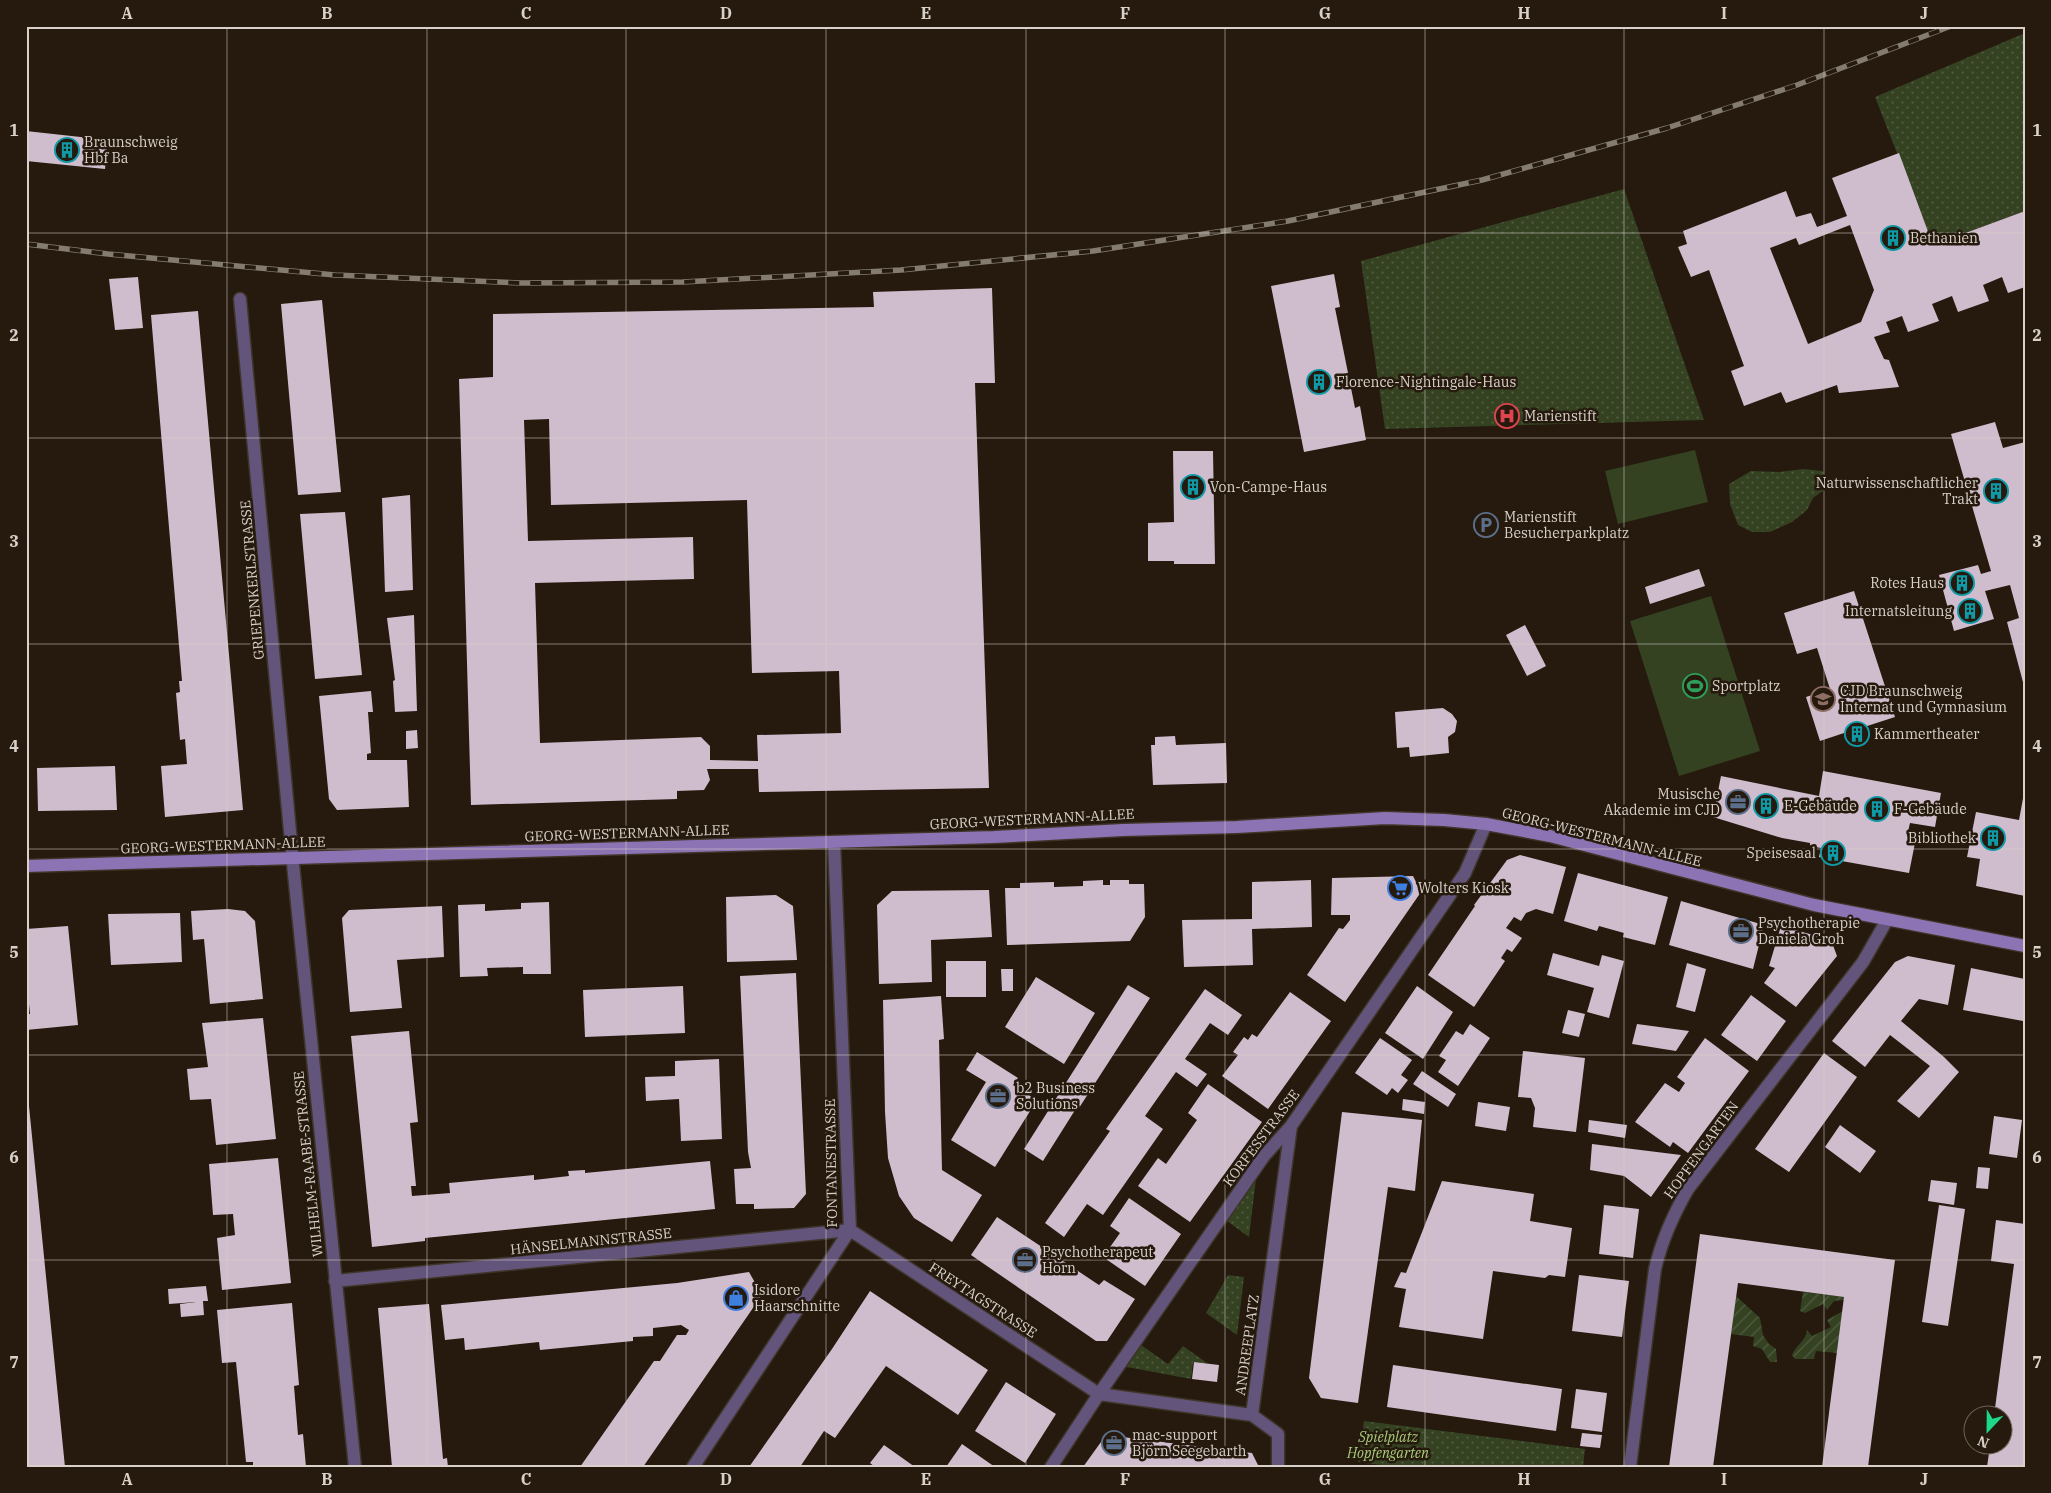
<svg xmlns="http://www.w3.org/2000/svg" width="2051" height="1493" font-family="'IBM Plex Serif',serif">
<defs>
<pattern id="park-dots" width="8" height="8" patternUnits="userSpaceOnUse" patternTransform="scale(1.25)"><rect width="8" height="8" fill="#344222"/><path d="M2 2h.1M6 6h.1" fill="none" stroke="#515c41" stroke-width="1.8" stroke-linecap="round"/></pattern>
<pattern id="garden-furrows" width="10" height="10" patternUnits="userSpaceOnUse" patternTransform="scale(1.25)"><rect width="10" height="10" fill="#344222"/><path d="M-1 1l2-2M0 10L10 0M9 11l2-2" fill="none" stroke="#515c41"/></pattern>
</defs>
<rect width="100%" height="100%" fill="#251a0d"/>
<!-- grass -->
<path fill="#344222" d="M1695,450l13,52 -90,22 -13,-53z
M1711,596l49,155 -81,25 -49,-155z"/>
<!-- park -->
<path fill="url(#park-dots)" d="M2025,33v178l-92,34 -58,-148z
M1624,189l80,231 -319,9 -24,-168z
M1804,469l18,2 8,11 -6,8 -11,8 -6,12 -15,12 -22,10h-18l-14,-7 -8,-21 -1,-20 22,-13 28,1z
M1256,1179l-7,58 -22,-16z
M1228,1275l16,2 -7,58 -31,-22z
M1141,1345l27,19 15,-18 24,17 -14,-1 -2,17 -64,-12 3,-7z
M1364,1421l221,28 -2,18h-186l-39,-5z"/>
<!-- garden -->
<path fill="url(#garden-furrows)" d="M1803,1292l41,5v3l-10,1 -7,9 -4,-6 -18,9 -5,-2z
M1736,1296l24,22 3,17 6,9 7,5 1,13h-7l-8,-13 -9,-3 1,-9 -23,-3z
M1843,1311l-6,42 -21,-2 -2,8h-19l-3,-4c4,-10 14,-14 15,-25l5,6 19,-9 -4,-7z"/>
<!-- building -->
<path fill="#cfbdcd" fill-rule="evenodd" d="M26,131l82,9 -3,29 -79,-8z
M1899,153l34,92 92,-34v76l-17,6 -6,-16 -19,8 6,16 -31,11 -6,-16 -20,8 7,17 -31,11 -6,-16 -16,6 4,10 -16,5 10,22 5,1 10,27 -60,6 -2,-8 -51,18 -5,-11 -37,14 -13,-35 13,-5 -35,-96 -18,7 -13,-30 9,-3 -4,-13 103,-40 10,26 15,-4 6,14 30,-11 -15,-38zM1850,225l24,65 -13,32 -53,22 -38,-96 26,-10 3,7z
M1334,274l6,33 -5,1 20,100 5,-2 6,34 -62,12 -33,-166z
M138,277l5,51 -28,2 -6,-51z
M992,288l3,95h-20l14,405 -230,4 -1,-23h-51l3,11 -6,10 -27,1v8l-206,6 -12,-426 34,-2v-63l381,-7 -1,-15zM549,419l2,86 196,-5 5,173 87,-2 2,62 -84,2 1,26 -48,-1v-14l-9,-9 -161,6 -5,-160 159,-4 -1,-42 -165,4 -4,-121z
M322,300l19,192 -43,3 -17,-191z
M198,311l45,499 -78,7 -4,-51 26,-2 -2,-25 -5,1 -4,-47 4,-1 -1,-11h3l-31,-366z
M1995,422l8,26 22,-6 -1,244 -17,-64 12,-4 -9,-33 -25,6 9,28 -40,12 -15,-56 39,-10 3,9 10,-3 -40,-137z
M1173,451h40l2,113h-41v-3h-26v-38l26,-1z
M410,495l3,95 -28,2 -3,-94z
M345,512l17,163 -47,4 -15,-165z
M1699,569l6,17 -55,18 -5,-17z
M1854,591l41,126 -31,10 3,8 -17,6 -3,-9 -27,9 -14,-44 24,-8 -13,-41 -20,6 -13,-41z
M414,615l3,96 -22,1 -2,-31 2,-1 -8,-62z
M1525,625l21,41 -19,10 -21,-41z
M371,691l2,21h-5l3,41 -4,1v6h40l2,47 -72,3 -8,-11 -10,-103z
M1443,708l9,6 5,7 -2,11 -7,5 1,16 -39,4 -1,-10 -12,1 -2,-36z
M417,730l1,18 -12,1v-18z
M1175,736l1,9 50,-2 1,40 -74,2 -2,-40h4v-8z
M115,766l2,44 -79,1 -1,-43z
M1823,771l118,22 -6,34 -25,-4 -3,13 9,2 -7,35 -90,-16 2,-9 -11,-2v-3l-28,-5 -69,-21 8,-41 98,20z
M2024,793l1,103 -49,-10 4,-27 -13,-2 9,-45 43,8z
M1520,855l46,12 -13,47 -17,-5 -10,4 -5,8 -7,-4 -8,11 16,10 -10,14 -5,-3 -6,9 4,3 -31,46 -46,-32 47,-69 -1,-1 33,-45z
M1578,873l90,24 -13,48 -32,-8 1,-4 -25,-7 -2,5 -33,-10z
M1413,876l8,16 -76,110 -38,-27 32,-47 4,1 7,-9v-5h-19l1,-37z
M1103,880v5h7v-5h19v4h15l1,33 -15,24 -123,4 -2,-57h15v-5l34,-1v5l29,-1v-5z
M1311,880l1,47 -60,2 1,36 -69,2 -2,-47 70,-1v-37z
M989,890l3,47 -61,3 1,42 -53,2 -2,-79 15,-14z
M776,895l17,11 4,54 -70,2 -1,-65z
M1681,901l83,24 -11,44 -84,-24z
M549,902l2,72h-28v-7l-36,1 1,8 -28,1 -2,-72 27,-1v7l36,-2v-6z
M442,906l2,51 -47,3 5,48 -52,4 -8,-94 7,-8z
M228,909l17,2 10,10 8,78 -53,5 -6,-65 -11,1 -2,-29z
M180,913l2,49 -71,3 -3,-51z
M68,926l10,99 -52,5v-16h4l-4,-39v-46z
M1781,926l50,14 6,16 -41,51 -32,-24 11,-15 -6,-2z
M1553,953l46,13 3,-11 22,6 -15,57 -22,-6 7,-24 -47,-13z
M1908,956l47,9 -7,40 -29,-6 -18,22 43,36 15,15 -40,46 -22,-17 33,-35 -40,-31 -25,32 -33,-26 63,-79z
M946,961h40v36h-40z
M1687,963l19,6 -11,43 -19,-5z
M1971,968l54,11 -2,42 -60,-11z
M1001,969h12v22h-11z
M796,973l10,221 -12,14 -40,1v-5h-18l-2,-35 17,-1 -3,-16 -8,-176z
M1036,977l59,36 -31,51 -59,-37z
M1128,985l22,13 -71,110 -2,-1 -34,54 -19,-12z
M683,986l2,47 -100,4 -2,-47z
M1417,986l36,26 -30,47 -38,-26z
M1205,989l37,26 -14,20 -18,-12 -25,36 22,15 -10,13 -21,-15 -31,44 18,13 -60,86 -16,-11 -23,33 -19,-14 65,-92 -4,-2z
M1290,992l41,29 -63,88 -46,-33 16,-21 -5,-3 11,-15 4,3 4,-6 5,3z
M1751,995l35,26 -29,40 -36,-26z
M941,996l3,43 -5,1 3,130 40,25 -30,47 -38,-24 -15,-22 -11,-38 -3,-46 -2,-112z
M1568,1010l17,4 -6,23 -17,-4z
M263,1018l13,121 -60,6 -5,-46 -21,1 -3,-31 21,-2 -6,-44z
M1470,1024l20,14 -32,48 -20,-14 8,-12 -7,-4 17,-25 7,4z
M1637,1024l52,7 -13,20 -44,-7z
M409,1031l9,91 -8,1 6,63h-5l1,10 38,-3 -1,-10 85,-8v5l35,-4 -1,-5 17,-1v3l125,-12 5,48 -290,29v3l-53,6 -21,-211z
M1380,1038l32,22 -11,15 7,5 -10,13 -6,-5 -5,7 -32,-22z
M1705,1038l44,33 -61,82 -15,-11 -3,5 -35,-25 30,-39 14,9 6,-9 -8,-6z
M1523,1051l62,7 -9,74 -43,-5 2,-19 -4,-10 -13,-1z
M977,1052l41,26 -5,7 24,15 -42,67 -44,-27 35,-58 -20,-12z
M1824,1053l33,24 -68,95 -34,-23z
M719,1059l3,80 -41,2 -2,-42 -33,2 -1,-24 30,-1v-15z
M1422,1071l34,23 -8,13 -35,-23z
M1208,1084l54,38 -72,100 -52,-36 20,-28 8,6 31,-44 -9,-7z
M26,1088l2,8 37,371h-39z
M1403,1099l22,3 -1,12 -22,-4z
M1478,1102l32,5 -4,24 -31,-5z
M1342,1112l80,8 -7,71 -27,-4 -30,216 -37,-5 -12,-20z
M1994,1116l28,4 -5,38 -28,-4z
M1589,1120l38,5 -2,13 -37,-6z
M1840,1125l36,26 -16,22 -35,-26z
M1592,1144l89,11 -30,42 -27,-21 -34,-6z
M278,1158l13,125 -69,7 -5,-52 18,-3 -1,-10 -1,-11 -20,1 -4,-51z
M1978,1167l12,1 -2,21 -12,-1z
M1931,1180l26,3 -3,22 -26,-4z
M1442,1181l92,13 -4,27 42,7 -7,49 -16,-2 -4,3 -52,-7 -10,68 -84,-12 7,-38 -12,-2 7,-15 5,1z
M1129,1198l52,36 -36,52 -42,-29 17,-24 -10,-7z
M1604,1205l35,4 -6,49 -34,-4z
M1939,1205l26,4 -17,117 -26,-4z
M997,1217l102,68 5,-5 31,19 -28,42h-11l-125,-86z
M1996,1220l29,4v243h-38l3,-21h14v-30h-10l20,-152 -23,-3z
M1700,1234l195,26 -27,207h-46l22,-170 -106,-14 -25,184h-44z
M749,1272l13,23 -119,172h-63l74,-106h6l17,-26h9l3,-5 -8,-5 -28,3v8l-20,1v4l-93,9 -1,-8 -74,8 -1,-12 -19,2 -4,-35 236,-22z
M1579,1275l50,6 -7,56 -50,-6z
M206,1286l2,15h-5l1,14 -23,2 -1,-13 16,-2 -27,2 -1,-15z
M870,1291l118,79 -30,45 -72,-49 -51,72 -11,-7 -24,36h-51l83,-118z
M292,1303l7,82 -5,1 4,49 5,-1 3,33h-53v-5h-7l-10,-100 -14,1 -5,-53z
M429,1304l14,155 4,-1 1,9h-56l-14,-159z
M1194,1362l25,3 -2,17 -25,-3z
M1393,1365l169,24 -6,42 -169,-24z
M1006,1382l50,32 -31,49 -50,-32z
M1576,1389l31,4 -5,39 -31,-4z
M1582,1433l20,2 -2,13 -20,-2z
M1106,1435l146,18 7,14h-176z
M962,1444l33,23h-49z
M884,1445l31,22h-40l-5,-4z"/>
<g fill="none" stroke-linecap="round" stroke-linejoin="round">
<defs>
<path id="street" d="M240,299l54,575 61,593
M850,1230l249,164 153,21 26,19v33
M335,1281l515,-51
M1252,1415l39,-289
M693,1467l157,-237 -16,-388
M1051,1467l48,-73 165,-238 27,-30 174,-253 21,-49
M1630,1467l25,-198c7,-30 18,-54 33,-80l175,-227 24,-42"/>
<path id="secondary" d="M26,866l968,-29 129,-7 114,-3 148,-9 59,2 42,4 64,12 264,69 211,41"/>
</defs>
<!-- street casing -->
<use href="#street" stroke="#3e3427" stroke-width="15"/>
<!-- secondary casing -->
<use href="#secondary" stroke="#3e3427" stroke-width="15"/>
<!-- street -->
<use href="#street" stroke="#63547c" stroke-width="12"/>
<!-- secondary -->
<use href="#secondary" stroke="#8c73b3" stroke-width="12"/>
<defs>
<path id="rail" d="M26,244l82,10 227,21 187,8 161,-1 218,-12 192,-19 195,-30 194,-41 185,-52 130,-43 154,-59"/>
</defs>
<!-- rail casing -->
<use href="#rail" stroke="#857c71" stroke-width="5.5"/>
<!-- rail -->
<use href="#rail" stroke="#251a0d" stroke-width="4" stroke-dasharray="11" stroke-linecap="butt"/>
</g>
<!-- grid -->
<path fill="none" stroke="#d9d1c9" stroke-width="1" stroke-opacity="0.55" d="M227,26v1441M427,26v1441M626,26v1441M826,26v1441M1026,26v1441M1225,26v1441M1425,26v1441M1624,26v1441M1824,26v1441M26,233h1999M26,438h1999M26,644h1999M26,849h1999M26,1055h1999M26,1260h1999"/>
<!-- icons -->
<defs>
<symbol id="building-ring" viewBox="-11 -11 22 22"><circle r="9.5" fill="#251a0d" stroke="#0f9aa8" stroke-width="1.5"/><path d="M-4-6H4V6H1V3H-1V6H-4ZM-2.5-4.3h1.7v1.8h-1.7ZM.8-4.3h1.7v1.8H.8ZM-2.5-1h1.7V.8h-1.7ZM.8-1h1.7V.8H.8Z" fill="#0f9aa8"/></symbol>
<symbol id="hospital-ring" viewBox="-11 -11 22 22"><circle r="9.5" fill="#251a0d" stroke="#e0444e" stroke-width="1.5"/><path d="M-5-5h3v3.5h4V-5h3V5h-3V1.5h-4V5h-3Z" fill="#e0444e"/></symbol>
<symbol id="parking-ring" viewBox="-11 -11 22 22"><circle r="9.5" fill="#251a0d" stroke="#5c6f8a" stroke-width="1.5"/><path d="M-3.5-5.5H1a3.5 3.5 0 0 1 0 7H-1V5.5H-3.5ZM-1-3.4V-.6H.8a1.4 1.4 0 0 0 0-2.8Z" fill="#5c6f8a"/></symbol>
<symbol id="stadium-ring" viewBox="-11 -11 22 22"><circle r="9.5" fill="#251a0d" stroke="#2e9e5b" stroke-width="1.5"/><path d="M0-5a6.5 5 0 1 0 0 10a6.5 5 0 1 0 0-10ZM-3.5-1.8h7v3.6h-7Z" fill="#2e9e5b"/></symbol>
<symbol id="school-ring" viewBox="-11 -11 22 22"><circle r="9.5" fill="#251a0d" stroke="#8d6e63" stroke-width="1.5"/><path d="M0-5L7-2L0 1L-7-2ZM-4 1L0 2.5L4 1V4Q0 6-4 4Z" fill="#8d6e63"/></symbol>
<symbol id="office-ring" viewBox="-11 -11 22 22"><circle r="9.5" fill="#251a0d" stroke="#5c6f8a" stroke-width="1.5"/><path d="M-6-3h4V-5.5h4V-3h4V5H-6ZM-1-4.5V-3h2v-1.5ZM-6 0V1H6V0Z" fill="#5c6f8a"/></symbol>
<symbol id="supermarket-ring" viewBox="-11 -11 22 22"><circle r="9.5" fill="#251a0d" stroke="#3f7fe0" stroke-width="1.5"/><path d="M-6-5.5h2.5l.6 2H6L4.5 2H-2.5L-4.4-4H-6ZM-1.5 3.2a1.3 1.3 0 1 0 .1 0ZM3 3.2a1.3 1.3 0 1 0 .1 0Z" fill="#3f7fe0"/></symbol>
<symbol id="shop-ring" viewBox="-11 -11 22 22"><circle r="9.5" fill="#251a0d" stroke="#3f7fe0" stroke-width="1.5"/><path d="M-5-2.5h2.3a2.7 3.5 0 0 1 5.4 0H5L5.5 6h-11ZM-1.5-2.5h3a1.5 2.3 0 0 0-3 0Z" fill="#3f7fe0"/></symbol>
</defs>
<g fill-rule="evenodd">
<use href="#building-ring" x="53" y="136" width="28" height="28"/>
<use href="#building-ring" x="1879" y="224" width="28" height="28"/>
<use href="#building-ring" x="1305" y="368" width="28" height="28"/>
<use href="#hospital-ring" x="1493" y="402" width="28" height="28"/>
<use href="#building-ring" x="1179" y="473" width="28" height="28"/>
<use href="#building-ring" x="1982" y="477" width="28" height="28"/>
<use href="#parking-ring" x="1472" y="511" width="28" height="28"/>
<use href="#building-ring" x="1948" y="569" width="28" height="28"/>
<use href="#building-ring" x="1956" y="597" width="28" height="28"/>
<use href="#stadium-ring" x="1681" y="672" width="28" height="28"/>
<use href="#school-ring" x="1809" y="685" width="28" height="28"/>
<use href="#building-ring" x="1843" y="720" width="28" height="28"/>
<use href="#office-ring" x="1724" y="788" width="28" height="28"/>
<use href="#building-ring" x="1752" y="792" width="28" height="28"/>
<use href="#building-ring" x="1863" y="795" width="28" height="28"/>
<use href="#building-ring" x="1979" y="824" width="28" height="28"/>
<use href="#building-ring" x="1819" y="839" width="28" height="28"/>
<use href="#supermarket-ring" x="1386" y="874" width="28" height="28"/>
<use href="#office-ring" x="1727" y="917" width="28" height="28"/>
<use href="#office-ring" x="984" y="1082" width="28" height="28"/>
<use href="#office-ring" x="1011" y="1246" width="28" height="28"/>
<use href="#shop-ring" x="722" y="1284" width="28" height="28"/>
<use href="#office-ring" x="1100" y="1429" width="28" height="28"/>
</g>
<g text-anchor="middle" stroke-width="5" stroke-linejoin="round" paint-order="stroke">
<!-- poi labels -->
<g font-size="14" fill="#d9d1c9" stroke="#251a0d" text-anchor="start">
<text x="84" y="147">Braunschweig<tspan x="84" dy="16">Hbf Ba</tspan></text>
<text x="1910" y="243">Bethanien</text>
<text x="1336" y="387">Florence-Nightingale-Haus</text>
<text x="1524" y="421">Marienstift</text>
<text x="1978" y="488" text-anchor="end">Naturwissenschaftlicher<tspan x="1978" dy="16">Trakt</tspan></text>
<text x="1210" y="492">Von-Campe-Haus</text>
<text x="1504" y="522">Marienstift<tspan x="1504" dy="16">Besucherparkplatz</tspan></text>
<text x="1944" y="588" text-anchor="end">Rotes Haus</text>
<text x="1952" y="616" text-anchor="end">Internatsleitung</text>
<text x="1712" y="691">Sportplatz</text>
<text x="1840" y="696">CJD Braunschweig<tspan x="1840" dy="16">Internat und Gymnasium</tspan></text>
<text x="1874" y="739">Kammertheater</text>
<text x="1720" y="799" text-anchor="end">Musische<tspan x="1720" dy="16">Akademie im CJD</tspan></text>
<text x="1784" y="811">E-Gebäude</text>
<text x="1894" y="814">F-Gebäude</text>
<text x="1976" y="843" text-anchor="end">Bibliothek</text>
<text x="1816" y="858" text-anchor="end">Speisesaal</text>
<text x="1418" y="893">Wolters Kiosk</text>
<text x="1758" y="928">Psychotherapie<tspan x="1758" dy="16">Daniela Groh</tspan></text>
<text x="1016" y="1093">b2 Business<tspan x="1016" dy="16">Solutions</tspan></text>
<text x="1042" y="1257">Psychotherapeut<tspan x="1042" dy="16">Horn</tspan></text>
<text x="754" y="1295">Isidore<tspan x="754" dy="16">Haarschnitte</tspan></text>
<text x="1132" y="1440">mac-support<tspan x="1132" dy="16">Björn Seegebarth</tspan></text>
</g>
<!-- street labels -->
<g font-size="14" fill="#d9d1c9" stroke="#251a0d">
<text transform="translate(252 580) rotate(-95)" y="5">GRIEPENKERLSTRASSE</text>
<text transform="translate(1032 819) rotate(-3)" y="5">GEORG-WESTERMANN-ALLEE</text>
<text transform="translate(627 833) rotate(-2)" y="5">GEORG-WESTERMANN-ALLEE</text>
<text transform="translate(1602 837) rotate(14)" y="5">GEORG-WESTERMANN-ALLEE</text>
<text transform="translate(223 845) rotate(-2)" y="5">GEORG-WESTERMANN-ALLEE</text>
<text transform="translate(1261 1138) rotate(-53)" y="5">KORFESSTRASSE</text>
<text transform="translate(1701 1150) rotate(-54)" y="5">HOPFENGARTEN</text>
<text transform="translate(831 1163) rotate(-91)" y="5">FONTANESTRASSE</text>
<text transform="translate(308 1164) rotate(-96)" y="5">WILHELM-RAABE-STRASSE</text>
<text transform="translate(591 1241) rotate(-6)" y="5">HÄNSELMANNSTRASSE</text>
<text transform="translate(983 1300) rotate(33)" y="5">FREYTAGSTRASSE</text>
<text transform="translate(1247 1345) rotate(-82)" y="5">ANDREEPLATZ</text>
</g>
<!-- park labels -->
<g font-size="14" font-style="italic" fill="#a8cc7b" stroke="#251a0d">
<text x="1388" y="1442">Spielplatz<tspan x="1388" dy="16">Hopfengarten</tspan></text>
</g>
</g>
<!-- border -->
<rect width="2051" height="1493" fill="none" stroke="#251a0d" stroke-width="55"/>
<!-- north arrow -->
<g transform="translate(1988 1430) rotate(202)"><circle r="24" fill="#251a0d" stroke="#6d6358"/>
<path d="M0-4L9 19L0 12L-9 19Z" fill="#1dd888"/>
<text y="-8" font-size="14" font-weight="bold" text-anchor="middle" fill="#d9d1c9">N</text>
</g>
<rect x="28" y="28" width="1996" height="1438" fill="none" stroke="#d9d1c9" stroke-width="2"/>
<g font-size="16" text-anchor="middle" font-weight="bold" fill="#d9d1c9">
<text x="127" y="19">A</text>
<text x="327" y="19">B</text>
<text x="526" y="19">C</text>
<text x="726" y="19">D</text>
<text x="926" y="19">E</text>
<text x="1125" y="19">F</text>
<text x="1325" y="19">G</text>
<text x="1524" y="19">H</text>
<text x="1724" y="19">I</text>
<text x="1924" y="19">J</text>
<text x="14" y="136">1</text>
<text x="2037" y="136">1</text>
<text x="14" y="341">2</text>
<text x="2037" y="341">2</text>
<text x="14" y="547">3</text>
<text x="2037" y="547">3</text>
<text x="14" y="752">4</text>
<text x="2037" y="752">4</text>
<text x="14" y="958">5</text>
<text x="2037" y="958">5</text>
<text x="14" y="1163">6</text>
<text x="2037" y="1163">6</text>
<text x="14" y="1368">7</text>
<text x="2037" y="1368">7</text>
<text x="127" y="1485">A</text>
<text x="327" y="1485">B</text>
<text x="526" y="1485">C</text>
<text x="726" y="1485">D</text>
<text x="926" y="1485">E</text>
<text x="1125" y="1485">F</text>
<text x="1325" y="1485">G</text>
<text x="1524" y="1485">H</text>
<text x="1724" y="1485">I</text>
<text x="1924" y="1485">J</text>
</g>
</svg>
